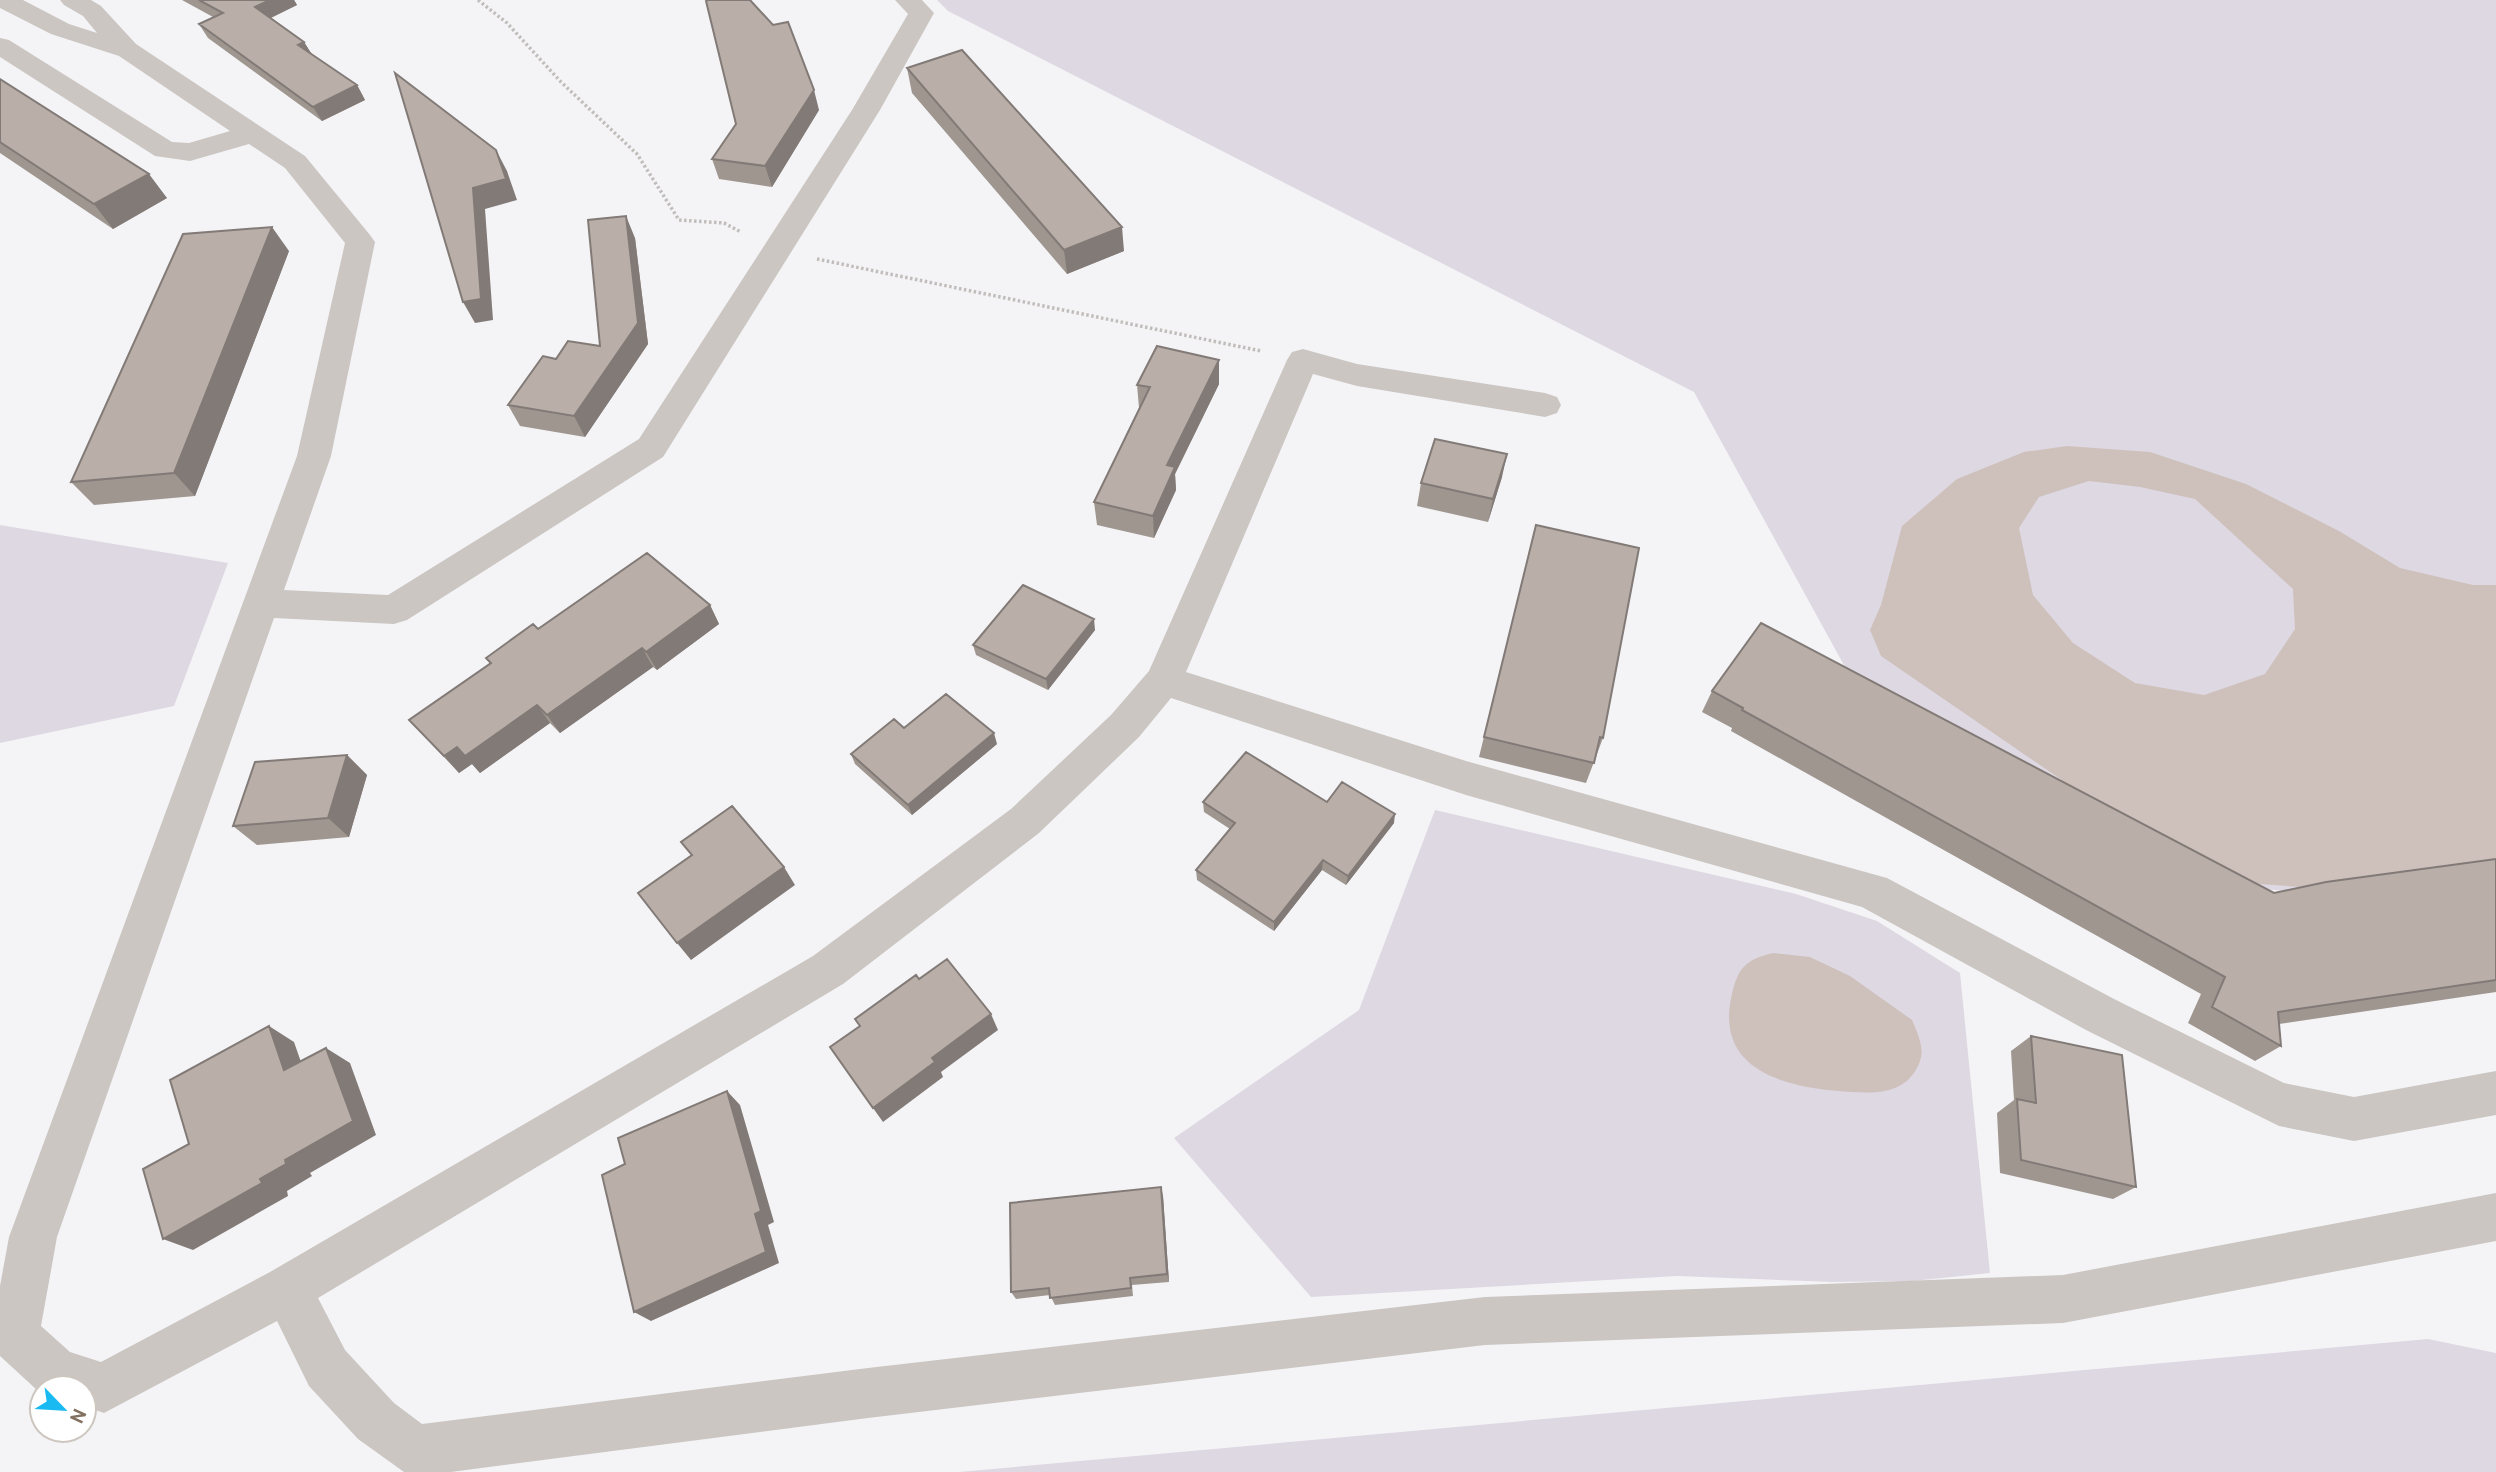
<svg xmlns="http://www.w3.org/2000/svg" width="2496" height="1472" font-family="Overpass,sans-serif">
<rect width="100%" height="100%" fill="#f4f4f7"/>
<!-- green -->
<path fill="#ded8e2" d="M937,0h1559v869l-169,25 -113,-9 -368,-216 -152,-277 -746,-381z
M0,525l228,38 -54,143 -174,37z
M1435,810l361,84 81,27 83,52 30,300 -77,8 -80,1 -156,-6 -366,21 -137,-159 185,-128z
M2428,1339l68,14v119h-1537z"/>
<!-- water -->
<path fill="#cec1bc" fill-rule="evenodd" d="M2067,446l83,6 96,32 93,47 61,37 73,17h23v280l-167,24 -84,-6 -84,-35 -280,-192 -11,-26 11,-25 21,-79 55,-47 67,-27zM2089,481l51,6 55,12 98,90 2,40 -30,45 -61,21 -69,-12 -62,-40 -40,-48 -14,-67 20,-31z
M1773,953l37,4 40,19 62,44c5,12 13,28 8,41 -3,9 -10,19 -19,24 -19,11 -43,7 -63,6 -57,-5 -124,-23 -106,-97 6,-27 15,-35 41,-41z"/>
<g fill="none" stroke-linecap="round" stroke-linejoin="round">
<!-- path -->
<path stroke="#c1bdba" stroke-width="3.5" stroke-dasharray="2.5 2.5" stroke-linecap="butt" d="M478,0l29,23 54,59 76,72 42,66 45,3 17,9
M817,259l444,92"/>
<!-- minor -->
<path fill="#cbc6c2" fill-rule="evenodd" d="M0,0h23l46,24 28,9 -14,-17 -19,-11 -4,-5h31l10,6 35,38 169,112 65,79 5,7 -44,214 -47,134 104,5 251,-156 213,-329 56,-96 -13,-14h27l12,13 -54,97 -217,347 -256,163 -13,4 -120,-6 -217,619 -16,89 29,26 31,10 169,-90 543,-316 198,-147 100,-94 38,-44 138,-311 5,-8 11,-3 54,15 188,29 12,4 4,8 -4,8 -12,4 -188,-31 -44,-12 -127,298 280,89 421,117 229,122 168,83 70,14 142,-26v44l-142,26 -75,-15 -193,-96 -224,-123 -396,-112 -295,-97 -32,39 -100,96 -196,151 -525,314 27,52 49,53 28,21 446,-56 617,-71 578,-22 433,-82v48l-433,82 -578,22 -617,73 -417,54h-47l-46,-33 -49,-53 -32,-65 -173,92 -20,-7v-18l-47,2 -37,-34v-70l9,-49 288,-781 48,-213 -60,-75 -36,-24 -59,17 -35,-5 -155,-99v-19l9,2 163,102 17,1 41,-12 -111,-75 -68,-22 -51,-26z"/>
</g>
<!-- wall -->
<path fill="#9f9690" d="M182,0h112l3,5 -26,13 33,24 8,13 45,30 8,15 -43,21 -114,-83 -9,-14 14,-7z
M907,68l217,183 -57,23 -155,-181z
M0,79l167,119 -54,31 -113,-76z
M819,110l-47,77 -53,-8 -7,-20z
M635,238l13,106 -63,93 -65,-11 -12,-21 92,-59z
M289,251l-94,245 -101,9 -23,-23z
M1219,360v24l-44,90 1,16 -22,48 -57,-13 -3,-23 45,-94 -2,-23z
M1502,477l-14,45 -71,-16 4,-23z
M1536,525l67,213 -17,45 -107,-26z
M710,605l9,19 -62,46 -4,-3 -93,66 -10,-10 -70,50 -8,-9 -13,9 -50,-53 81,-56 -4,-6 52,-29z
M1095,630l-47,60 -72,-35 -3,-10z
M1712,691l562,202 222,-34v133l-217,32 2,22 -26,15 -67,-38 13,-29 -470,-263 1,-3 -30,-16z
M904,728l93,16 -85,71 -57,-51 -4,-10z
M347,755l20,20 -18,62 -92,8 -24,-19z
M1203,802h124l67,21 -48,62 -24,-15 -48,61 -77,-51 -1,-10 34,-41 -26,-17z
M2031,1036l105,151 -23,12 -113,-26 -3,-60 17,-13 -3,-49z
M1163,1196l6,86 -37,3 1,11 -78,9 -5,-10 -34,4 -5,-7z"/>
<!-- shaded-wall -->
<path fill="#827a76" d="M270,0h24l3,5 -33,16 -9,-14z
M304,42l9,14 -15,-11z
M357,85l8,15 -43,21 -9,-14z
M814,90l5,20 -47,77 -7,-21z
M496,150l11,21 10,29 -32,9 8,111 -18,3 -12,-21 10,-114z
M149,174l18,24 -54,31 -19,-25z
M626,216l9,22 13,106 -63,93 -11,-21 64,-93z
M272,227l17,24 -94,245 -21,-23z
M1122,227l2,24 -57,23 -3,-24z
M1219,360v24l-44,90 1,16 -22,48 -1,-22 14,-51z
M1507,454l-5,23 -14,45 5,-23z
M710,605l9,19 -62,46 -11,-18z
M1094,619l1,11 -47,60 -2,-11z
M642,648l11,19 -93,66 -13,-18z
M537,705l13,18 -70,50 -15,-17z
M994,733l3,11 -85,71 -4,-10z
M457,747l15,17 -13,9 -15,-17z
M347,755l20,20 -18,62 -21,-19z
M1395,814l-1,9 -48,62 2,-9z
M1323,860l-1,10 -48,61v-9z
M784,867l11,18 -104,75 -14,-17z
M991,1014l7,16 -57,42 2,5 -60,45 -10,-14 59,-50z
M269,1026l25,16 15,43 -25,-15z
M326,1048l24,15 26,72 -66,38 2,3 -25,15 1,5 -95,54 -30,-11 97,-60 25,-19z
M727,1091l13,14 34,117 -6,3 11,38 -128,58 -17,-9z
M1161,1187l2,9 6,86 -2,-8z"/>
<!-- building -->
<path fill="#b9afa8" stroke="#827a76" stroke-width="2" d="M199,0h71l-15,7 49,35 -6,3 59,40 -44,22 -114,-83 24,-11z
M708,0h42l23,25 15,-3 26,68 -49,76 -53,-7 24,-35 -30,-123z
M962,50l160,177 -58,23 -157,-182z
M395,73l101,77 10,29 -33,9 8,111 -18,3z
M0,79l149,95 -55,30 -94,-62z
M626,216l12,107 -64,93 -66,-11 35,-49 13,3 12,-18 32,5 -12,-126z
M272,227l-98,246 -103,9 112,-248z
M1157,346l62,14 -52,105 8,2 -22,49 -59,-14 56,-115 -13,-2z
M1435,439l72,15 -14,45 -72,-16z
M1536,525l103,23 -36,190 -3,-1 -6,26 -110,-26z
M647,553l63,52 -64,47 -4,-4 -95,67 -10,-10 -72,51 -8,-9 -13,9 -35,-36 82,-57 -5,-5 47,-34 5,5z
M1023,585l71,34 -48,60 -73,-34z
M1761,623l513,270 52,-11 170,-23v121l-218,32 3,34 -69,-39 13,-30 -483,-267 1,-2 -31,-17z
M946,694l48,39 -86,72 -57,-51 43,-35 10,9z
M1246,752l81,50 15,-20 53,32 -47,62 -25,-16 -49,62 -78,-52 39,-47 -32,-21z
M347,755l-19,63 -95,8 22,-64z
M732,806l52,61 -107,76 -39,-50 54,-38 -11,-13z
M947,959l44,55 -59,44 3,4 -62,46 -43,-61 30,-21 -5,-7 61,-44 3,4z
M269,1026l15,44 42,-22 27,73 -68,39 1,4 -26,15 2,4 -99,56 -20,-70 46,-25 -19,-64z
M2031,1036l91,19 14,132 -115,-27 -4,-61 19,4z
M727,1091l34,120 -6,3 11,38 -132,60 -32,-137 23,-11 -7,-26z
M1161,1187l6,87 -37,4 1,10 -81,10 -1,-10 -38,4 -1,-89z"/>
<!-- north arrow -->
<g transform="translate(63 1409) rotate(115)"><circle r="33" fill="#ffffff" stroke="#cdc6bf" stroke-width="2"/>
<path d="M0-5L12 26L0 18L-12 26Z" fill="#19baf2"/>
<text y="-10" font-size="19" font-weight="bold" text-anchor="middle" fill="#827060">N</text>
</g>
</svg>
